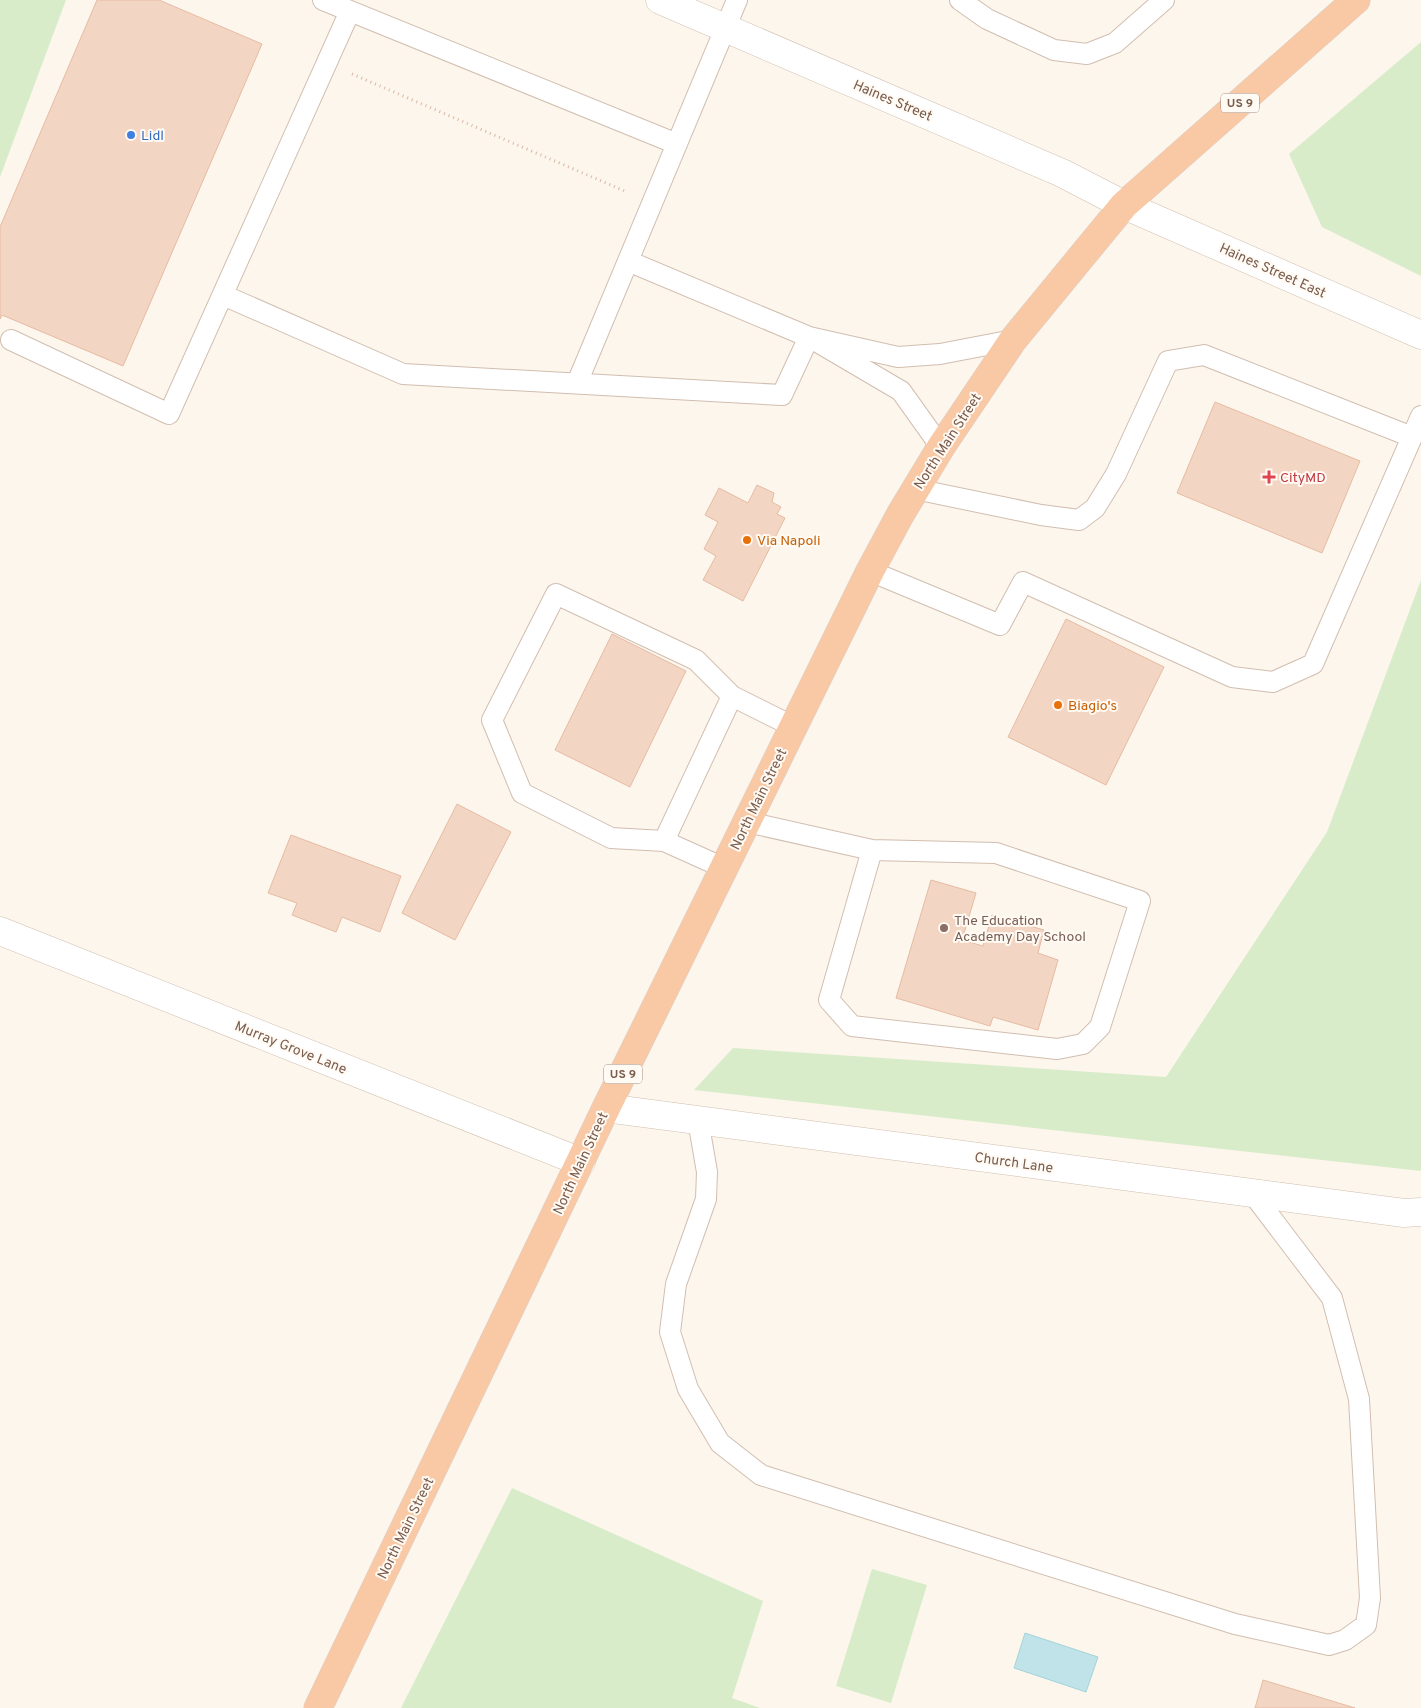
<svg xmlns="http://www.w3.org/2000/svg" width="1421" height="1708" font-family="Overpass,sans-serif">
<rect width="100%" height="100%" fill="#fdf6ec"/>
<!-- green -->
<path fill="#d8ecc9" d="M0,0h66l-66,177z
M1421,42v234l-99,-49 -33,-73z
M1421,580v591l-727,-81 39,-42 433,29 161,-245z
M512,1488l251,113 -31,97 28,10h-359z
M872,1569l55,16 -36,118 -55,-17z"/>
<!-- water -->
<path fill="#bfe3e8" stroke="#a5d3da" d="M1025,1633l73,24 -12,35 -72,-24z"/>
<!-- building -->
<path fill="#f3d5c3" stroke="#e6bba3" d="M97,0h62l103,44 -139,322 -121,-51 -2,4v-92z
M1215,402l145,59 -38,92 -145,-60z
M757,485l17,8 -2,9 9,5 -4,7 8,4 -42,83 -40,-21 13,-24 -12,-7 14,-27 -13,-7 14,-27 29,15z
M1066,619l98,48 -58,118 -98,-48z
M612,634l74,37 -56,116 -75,-37z
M457,804l54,28 -56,108 -53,-27z
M291,835l110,41 -21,56 -38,-15 -6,15 -44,-17 5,-12 -29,-10z
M931,880l45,13 -14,47 21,6 9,-31 52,15 -6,23 20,7 -20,70 -45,-13 -3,9 -94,-28z
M1263,1680l92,28h-100z"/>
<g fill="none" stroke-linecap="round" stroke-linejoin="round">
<defs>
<path id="service" d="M323,0l354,144
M960,0l27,19 67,31 33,4 28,-11 49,-43
M223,295l180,79 379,21 27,-58 -181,-76
M11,340l158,74 181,-403
M577,383l160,-383
M941,447l-40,-56 -92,-54 89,20 42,-3 73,-14
M915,489l126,26 38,5 16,-12 21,-34 52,-113 36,-6 208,82 9,-21
M870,571l130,54 23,-43 209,95 41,5 40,-18 99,-227
M747,822l125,28 124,3 144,48 -40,126 -17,17 -26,5 -205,-23 -23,-26 43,-150
M664,841l68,-145
M724,868l-60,-27 -53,-3 -89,-45 -30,-73 64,-126 140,66 36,36 62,31
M698,1120l9,52 -1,27 -30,85 -6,48 18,57 32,54 41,32 474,149 94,21 16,-5 21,-15 4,-27 -11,-199 -27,-101 -79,-104"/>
<path id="minor" d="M1124,205l297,130
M0,931l581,231
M606,1108l798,105 17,-1"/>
<path id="tertiary" d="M660,0l402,173 62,32"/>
<path id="trunk" d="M318,1708l288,-600 264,-537 30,-56 41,-68 72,-107 111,-135 232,-205"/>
</defs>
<!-- service casing -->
<use href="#service" stroke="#d1beb0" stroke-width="22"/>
<!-- minor casing -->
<use href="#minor" stroke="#d1beb0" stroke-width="29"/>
<!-- tertiary casing -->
<use href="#tertiary" stroke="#d1beb0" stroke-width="29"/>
<!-- trunk casing -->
<use href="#trunk" stroke="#dad1cd" stroke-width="29"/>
<!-- path -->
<path stroke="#d9b8a5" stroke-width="3" stroke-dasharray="1 4" stroke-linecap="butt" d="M352,74l275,118"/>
<!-- service -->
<use href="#service" stroke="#fff" stroke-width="20"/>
<!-- minor -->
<use href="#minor" stroke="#fff" stroke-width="28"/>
<!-- tertiary -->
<use href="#tertiary" stroke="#fff" stroke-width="28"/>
<!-- trunk -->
<use href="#trunk" stroke="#f9c8a4" stroke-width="28"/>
</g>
<!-- markers -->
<circle fill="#3f7fe0" stroke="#fffaf3" stroke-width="2" cx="131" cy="135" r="5"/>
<path fill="#e0444e" stroke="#fffaf3" stroke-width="2" d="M1266.5 469.5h5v5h5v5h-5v5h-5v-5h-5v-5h5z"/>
<g fill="#e8710a" stroke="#fffaf3" stroke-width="2">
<circle cx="747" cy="540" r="5"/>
<circle cx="1058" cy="705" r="5"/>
</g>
<circle fill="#8d6e63" stroke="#fffaf3" stroke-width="2" cx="944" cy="928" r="5"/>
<g text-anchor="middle" stroke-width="4" stroke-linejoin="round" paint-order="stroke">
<!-- shield labels -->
<g fill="#fffaf3" stroke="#a28b7f" stroke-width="1">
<rect x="1221" y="93.5" width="38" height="19" rx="4"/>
<rect x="604" y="1064.5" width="38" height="19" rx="4"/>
</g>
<g font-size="12" font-weight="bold" fill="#7a5c4d">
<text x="1240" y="107">US 9</text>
<text x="623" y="1078">US 9</text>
</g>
<!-- street labels -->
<g font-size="14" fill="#7a5c4d" stroke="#fffaf3">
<text transform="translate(893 100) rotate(23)" y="5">Haines Street</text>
<text transform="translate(1273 270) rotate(24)" y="5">Haines Street East</text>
<text transform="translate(947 441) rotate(-57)" y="5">North Main Street</text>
<text transform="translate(758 799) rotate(-64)" y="5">North Main Street</text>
<text transform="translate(291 1047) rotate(22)" y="5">Murray Grove Lane</text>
<text transform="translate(1014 1162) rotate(8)" y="5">Church Lane</text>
<text transform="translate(580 1163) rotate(-65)" y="5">North Main Street</text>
<text transform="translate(405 1528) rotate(-64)" y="5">North Main Street</text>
</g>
<!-- shop labels -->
<g font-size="14" fill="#366cbe" stroke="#fffaf3" text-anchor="start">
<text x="141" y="140">Lidl</text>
</g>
<!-- health labels -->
<g font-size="14" fill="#be3a42" stroke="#fffaf3" text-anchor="start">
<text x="1280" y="482">CityMD</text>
</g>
<!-- food labels -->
<g font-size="14" fill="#c56008" stroke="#fffaf3" text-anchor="start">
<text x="757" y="545">Via Napoli</text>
<text x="1068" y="710">Biagio's</text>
</g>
<!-- education labels -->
<g font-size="14" fill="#785e54" stroke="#fffaf3" text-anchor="start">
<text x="954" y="925">The Education<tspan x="954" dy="16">Academy Day School</tspan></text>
</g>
</g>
</svg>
